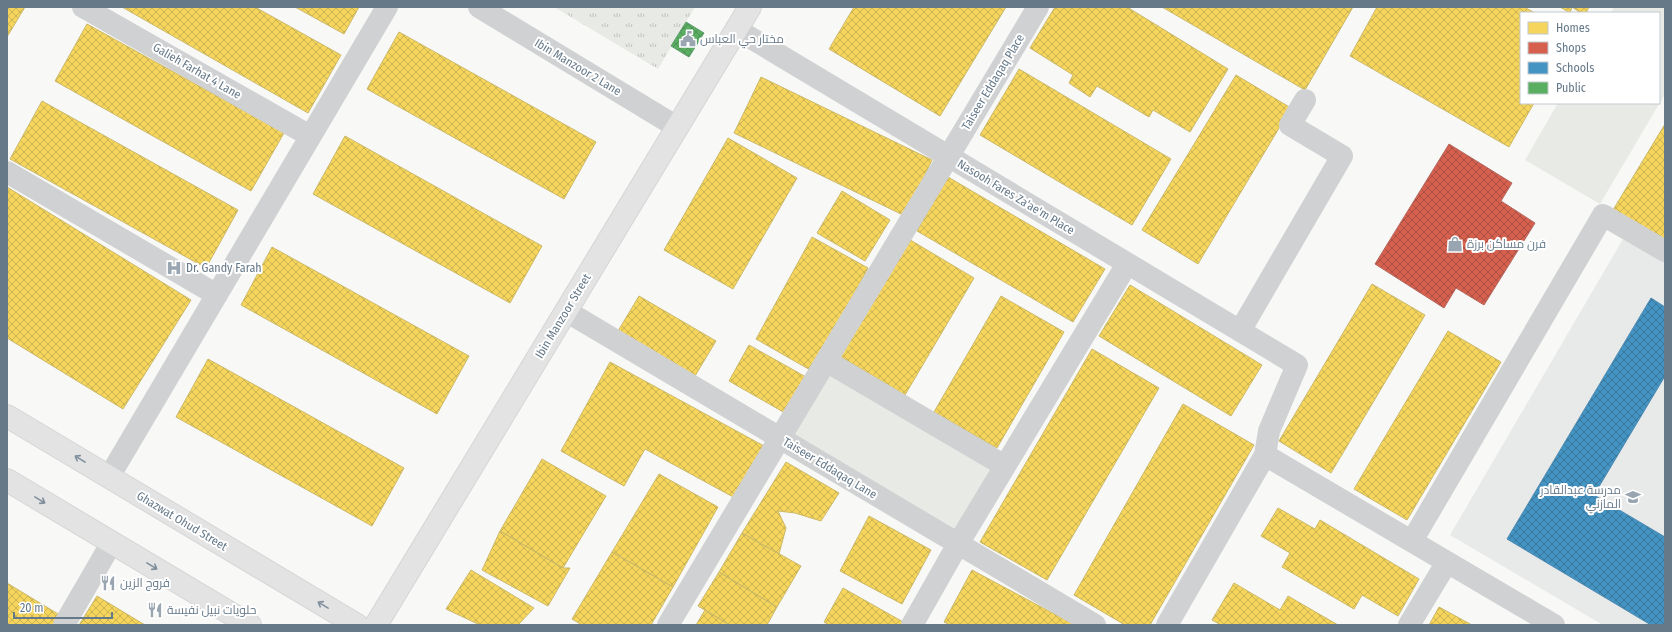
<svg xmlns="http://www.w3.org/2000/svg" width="1672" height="632" font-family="'Fira Sans Condensed',Cairo,sans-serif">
<defs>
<pattern id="park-tufts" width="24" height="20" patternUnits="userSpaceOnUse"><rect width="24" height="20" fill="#e8ebe5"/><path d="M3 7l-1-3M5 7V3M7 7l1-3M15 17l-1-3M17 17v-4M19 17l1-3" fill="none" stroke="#c0c3bf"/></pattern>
<pattern id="homes-cross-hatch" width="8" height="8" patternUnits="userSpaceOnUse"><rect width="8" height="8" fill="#f6d55c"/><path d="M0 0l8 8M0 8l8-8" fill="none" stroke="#cbb252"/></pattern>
<pattern id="shops-cross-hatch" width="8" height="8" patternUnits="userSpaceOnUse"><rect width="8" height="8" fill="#d6604d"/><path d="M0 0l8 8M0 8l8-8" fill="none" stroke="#a85144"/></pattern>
<pattern id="schools-cross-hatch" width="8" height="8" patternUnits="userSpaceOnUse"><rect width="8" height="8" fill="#4393c3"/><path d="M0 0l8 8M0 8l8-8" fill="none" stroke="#3a779c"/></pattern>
<pattern id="public-cross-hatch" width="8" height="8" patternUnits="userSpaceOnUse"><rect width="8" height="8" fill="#5aae61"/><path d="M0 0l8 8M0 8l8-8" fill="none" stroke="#4e9256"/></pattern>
</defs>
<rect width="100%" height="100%" fill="#f8f8f7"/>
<!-- built -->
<path fill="#e8e9e9" d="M1623,239l42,24v362h-62l-153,-90z"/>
<!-- grass -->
<path fill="#e8ebe5" d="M1614,7h51v87l-65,110 -75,-44 33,-57h101v-90h-48z
M826,361l179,105 -47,78 -178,-106z"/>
<!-- park -->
<path fill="url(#park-tufts)" d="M554,7h141l-37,62z"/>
<!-- homes -->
<path fill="url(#homes-cross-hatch)" stroke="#cbb96a" d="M7,7h18l-18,30z
M122,7h133l86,48 -33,58z
M295,7h64l-15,27z
M854,7h152l-66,109 -111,-67z
M1055,7h72l101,62 -38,63 -37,-22 -4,7 -52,-31 -7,11 -21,-14 4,-8 -43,-27z
M1162,7h191l-48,83z
M1377,7h147l11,6h-14v90h13l-25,44 -159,-91z
M1560,7h29l-3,6h-5l-9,-6 -2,6z
M87,24l197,109 -33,58 -196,-110z
M399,32l197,110 -32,57 -197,-110z
M1019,69l152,90 -39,66 -152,-90z
M1236,75l55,33 -93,156 -56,-34z
M761,77l171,83 -27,56 -171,-83z
M42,101l196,109 -32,58 -196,-109z
M1665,124v117l-52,-31z
M345,136l197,110 -32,57 -197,-109z
M728,138l69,40 -64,111 -69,-39z
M948,177l157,92 -32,53 -156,-91z
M7,187l184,113 -68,109 -116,-71z
M842,191l48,29 -25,41 -48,-28z
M812,237l56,31 -56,103 -56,-32z
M907,238l67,40 -69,117 -67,-40z
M272,247l197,109 -32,58 -196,-109z
M1372,284l53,31 -94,158 -52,-32z
M1130,285l132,80 -31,51 -132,-80z
M639,296l77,45 -21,35 -77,-45z
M1001,296l63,36 -67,116 -63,-36z
M1448,331l53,31 -94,158 -53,-31z
M749,345l57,32 -21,36 -56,-32z
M1092,349l67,39 -112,192 -67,-38z
M208,359l196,109 -32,58 -196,-109z
M610,362l154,84 -29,52 -90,-49 -21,37 -63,-35z
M1183,404l71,41 -104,180h-25l-51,-30z
M542,459l64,37 -43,72 -63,-37z
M786,462l53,31 -18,28 -26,-8 -17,-2 8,17 -7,26 -37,-21z
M659,474l59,33 -45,80 -61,-35z
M1278,508l37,21 5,-9 99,59 -21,37 -36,-21 -8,14 -72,-42 8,-14 -29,-17z
M869,516l62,34 -29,54 -62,-33z
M500,531l63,37h7l-22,38 -66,-36z
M742,533l59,33 -24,41 -58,-35z
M612,552l61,35 -22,38h-69l-10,-6z
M471,570l63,38 -16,17h-38l-34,-16z
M972,570l103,55h-125l-6,-3z
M719,572l58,35 -10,18h-37l-32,-19z
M7,583l56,34 -6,8h-50z
M1234,583l46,27 8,-14 50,29h-117l-9,-5z
M843,588l62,35 -1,2h-75l-5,-3z
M97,596l48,29h-66z
M1439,607l33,18h-43z
M705,610l25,15h-34z"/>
<!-- shops -->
<path fill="url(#shops-cross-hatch)" stroke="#b4685f" d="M1449,144l63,39 -11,18 34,22 -51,82 -28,-17 -12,20 -69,-44z"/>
<!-- schools -->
<path fill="url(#schools-cross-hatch)" stroke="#4e8bb2" d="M1651,298l14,9v69l-71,119 71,42v88h-14l-144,-86z"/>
<!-- public -->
<path fill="url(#public-cross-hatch)" stroke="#5e9e6d" d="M686,22l18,11 -15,24 -18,-11z"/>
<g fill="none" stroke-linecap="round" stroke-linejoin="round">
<defs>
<path id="secondary" d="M376,625l374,-618"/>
<path id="primary" d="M7,416l350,209
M7,480l243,145"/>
</defs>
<!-- secondary casing -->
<use href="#secondary" stroke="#d4d6d6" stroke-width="24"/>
<!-- primary casing -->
<use href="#primary" stroke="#d5d6d6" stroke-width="24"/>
<!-- street -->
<path stroke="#d0d1d2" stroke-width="22" d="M83,7l227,129
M479,7l198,120
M736,29l561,336 -28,66 -4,24 -98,170
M7,172l210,123
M566,311l529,314
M1240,331l102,-175 -52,-31 15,-25
M826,361l179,105
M1265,455l289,170
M109,477l278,-470
M1412,541l191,-326 62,36
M64,625l48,-83
M668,625l370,-618
M912,625l46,-81 169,-280
M1409,625l38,-63"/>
<!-- secondary -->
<use href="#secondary" stroke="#e3e3e3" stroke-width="22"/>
<!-- primary -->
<use href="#primary" stroke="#e3e3e3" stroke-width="22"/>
</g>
<!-- one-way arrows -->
<defs><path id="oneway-shaft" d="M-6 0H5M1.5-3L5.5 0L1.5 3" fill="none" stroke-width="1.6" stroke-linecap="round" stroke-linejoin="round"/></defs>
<g stroke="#7f8e9b">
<use href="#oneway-shaft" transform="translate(80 459) rotate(-149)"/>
<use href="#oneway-shaft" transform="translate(40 500) rotate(31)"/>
<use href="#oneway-shaft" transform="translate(152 566) rotate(31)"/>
<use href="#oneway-shaft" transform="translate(323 605) rotate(-149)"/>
</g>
<!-- icons -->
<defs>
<symbol id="civic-bare" viewBox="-9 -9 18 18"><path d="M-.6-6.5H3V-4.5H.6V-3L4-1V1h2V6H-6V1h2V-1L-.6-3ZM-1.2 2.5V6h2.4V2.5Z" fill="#99a5b0" stroke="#fff" stroke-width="2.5" paint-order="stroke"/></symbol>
<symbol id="shop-bare" viewBox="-9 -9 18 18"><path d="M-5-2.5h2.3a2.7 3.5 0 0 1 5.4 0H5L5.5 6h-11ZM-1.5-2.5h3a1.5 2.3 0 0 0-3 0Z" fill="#99a5b0" stroke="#fff" stroke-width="2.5" paint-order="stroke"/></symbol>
<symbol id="hospital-bare" viewBox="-9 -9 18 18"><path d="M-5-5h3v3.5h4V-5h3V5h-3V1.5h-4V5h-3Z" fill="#99a5b0" stroke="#fff" stroke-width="2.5" paint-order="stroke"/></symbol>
<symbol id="school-bare" viewBox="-9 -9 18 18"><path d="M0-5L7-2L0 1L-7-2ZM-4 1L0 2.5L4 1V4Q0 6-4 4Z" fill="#99a5b0" stroke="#fff" stroke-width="2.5" paint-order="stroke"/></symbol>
<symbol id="restaurant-bare" viewBox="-9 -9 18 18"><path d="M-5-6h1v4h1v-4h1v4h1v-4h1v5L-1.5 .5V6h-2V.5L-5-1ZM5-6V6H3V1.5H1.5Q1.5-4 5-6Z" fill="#99a5b0" stroke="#fff" stroke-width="2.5" paint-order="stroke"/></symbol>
</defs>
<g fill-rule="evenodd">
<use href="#civic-bare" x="677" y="28" width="22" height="22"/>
<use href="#shop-bare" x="1444" y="233" width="22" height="22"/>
<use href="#hospital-bare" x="163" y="257" width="22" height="22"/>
<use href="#school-bare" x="1622" y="486" width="22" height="22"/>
<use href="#restaurant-bare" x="97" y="572" width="22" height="22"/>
<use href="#restaurant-bare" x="144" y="599" width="22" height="22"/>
</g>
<g text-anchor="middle" stroke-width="4" stroke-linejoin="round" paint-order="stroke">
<!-- poi labels -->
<g font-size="12" fill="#667989" stroke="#fff" text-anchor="start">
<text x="700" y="43">مختار حي العباس</text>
<text x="1467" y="248">فرن مساكن برزة</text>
<text x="186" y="272">Dr. Gandy Farah</text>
<text x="1621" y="494" text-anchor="end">مدرسة عبدالقادر<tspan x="1621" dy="14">المازني</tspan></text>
<text x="120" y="587">فروج الزين</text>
<text x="167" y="614">حلويات نبيل نفيسة</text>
</g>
<!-- street labels -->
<g font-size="12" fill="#667989" stroke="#fff">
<text transform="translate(578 67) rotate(31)" y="4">Ibin Manzoor 2 Lane</text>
<text transform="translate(197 71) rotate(30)" y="4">Galieh Farhat 4 Lane</text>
<text transform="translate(993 82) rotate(-59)" y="4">Taiseer Eddaqaq Place</text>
<text transform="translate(1016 197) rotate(31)" y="4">Nasooh Fares Za'ae'm Place</text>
<text transform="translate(563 316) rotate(-59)" y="4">Ibin Manzoor Street</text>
<text transform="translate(830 468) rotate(31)" y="4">Taiseer Eddaqaq Lane</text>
<text transform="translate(182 521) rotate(31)" y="4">Ghazwat Ohud Street</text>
</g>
</g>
<!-- border -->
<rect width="1672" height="632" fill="none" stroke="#667989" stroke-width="16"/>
<!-- legend -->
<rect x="1520" y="12" width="140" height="92" fill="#ffffff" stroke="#c2c9d0"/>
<rect x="1528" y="22" width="20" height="12" fill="#f6d55c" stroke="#c2c9d0"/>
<text x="1556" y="32" font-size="12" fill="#667989">Homes</text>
<rect x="1528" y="42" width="20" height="12" fill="#d6604d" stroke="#c2c9d0"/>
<text x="1556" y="52" font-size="12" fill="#667989">Shops</text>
<rect x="1528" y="62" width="20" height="12" fill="#4393c3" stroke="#c2c9d0"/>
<text x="1556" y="72" font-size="12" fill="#667989">Schools</text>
<rect x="1528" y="82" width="20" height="12" fill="#5aae61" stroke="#c2c9d0"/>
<text x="1556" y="92" font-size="12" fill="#667989">Public</text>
<!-- scale -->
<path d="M14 612v6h98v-6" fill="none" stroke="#667989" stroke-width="2"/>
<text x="20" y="612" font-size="12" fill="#667989" stroke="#ffffff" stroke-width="3" paint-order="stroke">20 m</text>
</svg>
